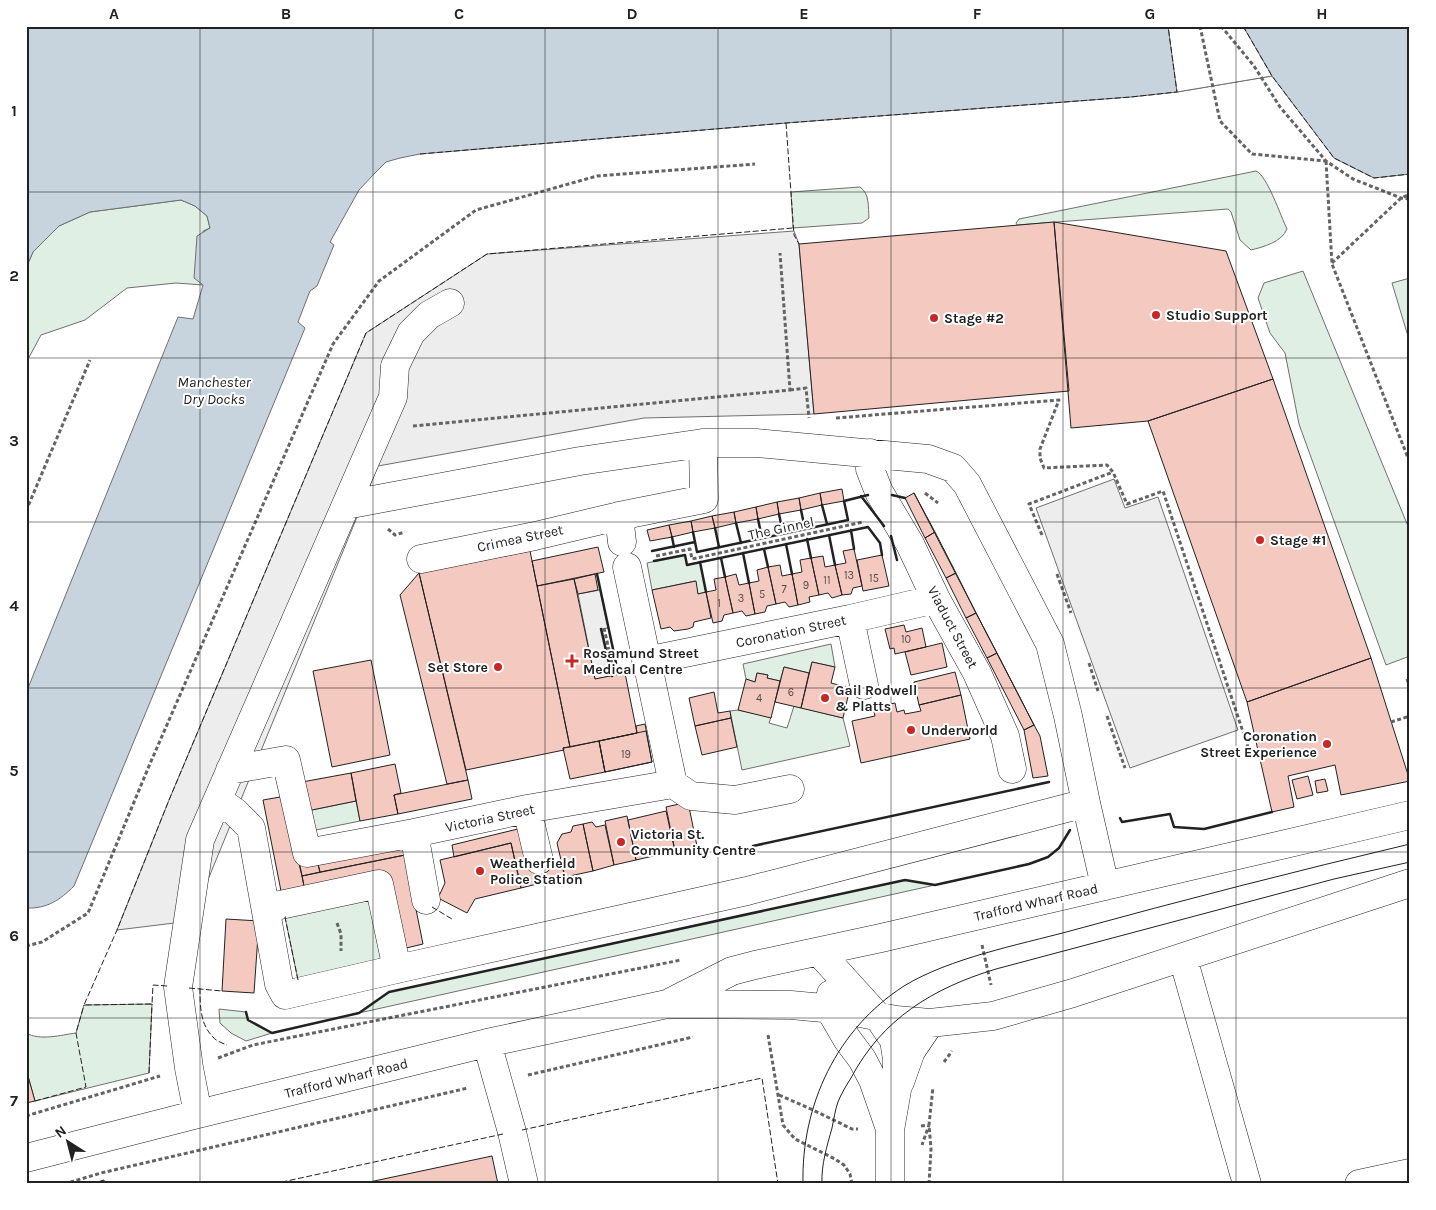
<svg xmlns="http://www.w3.org/2000/svg" width="1436" height="1210" font-family="Karla,sans-serif">
<rect width="100%" height="100%" fill="#fff"/>
<!-- green -->
<path fill="#e0efe3" stroke="#6f6f6f" d="M1256,171c11,4 25,46 31,58 -5,13 -24,18 -36,21l-11,-10 -9,-28 -3,-3 -211,16 -1,-2 3,-4z
M860,187c10,7 8,20 9,31l-7,5 -69,5 -2,-36z
M181,200l14,6 12,10 3,12 -7,3v54l-27,-2 -49,5 -42,32 -44,15 -15,28v-95l7,-16 26,-26 31,-14z
M1303,271l107,260v125l-24,9 -87,-241 -14,-71 -15,-20 -12,-35 6,-15z
M1410,278v65l-18,-60z
M685,555l2,10 13,-3 6,30 -8,2 -3,-13 -43,9 -5,-27z
M831,644l4,23 -23,-5 -3,11 -25,-6 -4,14 -13,-3 1,-3 -11,-2 -2,9 -9,-3 -3,-15z
M794,706l49,12 7,28 -108,24 -12,-59 8,-1 33,7 -2,6 18,5z
M356,801l4,20 -44,9 -9,-19z
M905,880l30,5 -576,128 30,-21z
M371,899l13,63 -86,18 -13,-63z
M152,1004l-3,69 -114,28 -9,-32v-36c14,8 35,2 50,0l8,-28z
M219,1009l27,3 2,8 24,13 -26,8 -15,-8 -11,-10z"/>
<!-- parking -->
<path fill="#ededed" stroke="#6f6f6f" d="M794,231l5,13 15,170 -170,4 -266,48 -187,455 -74,9 52,-130 197,-467 121,-79z
M1114,479l11,29 33,-11 80,233 -108,38 -94,-260z
M600,590l8,38 -6,1 10,47 -17,3 -17,-85z"/>
<!-- water -->
<path fill="#c7d3dd" stroke="#6f6f6f" d="M26,26h1384v148l-36,4 -40,-20 -62,-82 -95,16 -46,5 -345,26 -366,31 -20,4 -14,4 -11,11 -16,17 -29,52 4,3 -17,41 -7,5 -12,31 7,6 -231,558c-14,14 -27,23 -48,22v-215l152,-376 15,2 10,-34 -9,-7 3,-42 13,-8 -3,-12 -12,-10 -14,-6 -91,12 -31,14 -26,26 -7,16z"/>
<!-- pier -->
<path fill="#fff" stroke="#6f6f6f" d="M1168,26h75l29,50 -95,16z"/>
<!-- building -->
<path fill="#f3c9c0" stroke="#222" d="M1054,222l15,169 -255,23 -15,-170z
M1054,222l172,29 47,128 -125,42 -77,7z
M1273,379l98,279 -124,44 -99,-281z
M842,489l2,12 -22,4 -2,-12z
M820,493l2,12 -21,5 -2,-12z
M914,493l21,39 -10,6 -20,-40z
M799,498l2,12 -22,4 -2,-12z
M777,502l2,12 -21,5 -2,-12z
M756,507l2,12 -22,4 -2,-11z
M734,512l2,11 -21,5 -3,-12z
M712,516l3,12 -22,4 -2,-11z
M691,521l2,11 -21,5 -3,-12z
M669,525l3,12 -22,4 -3,-11z
M935,532l21,41 -10,5 -21,-40z
M598,547l6,25 -67,14 -5,-25z
M854,549l8,37 -9,2 -2,6 -9,1 -7,-30 11,-2 -3,-12z
M530,551l40,196 -7,1 1,2 -98,20 -47,-197z
M882,555l7,31 -26,5 -6,-31z
M823,556l2,11 10,-2 7,30 -10,3 -4,-5 -9,2 -8,-37z
M811,558l8,37 -10,2 1,5 -12,3 -6,-31 10,-2 -2,-12z
M780,565l2,11 10,-2 6,31 -9,2 -4,-5 -9,2 -8,-37z
M768,567l8,37 -9,2 -2,6 -10,2 -6,-31 10,-2 -2,-11z
M419,573l49,207 -21,4 -47,-189z
M956,573l20,40 -10,5 -20,-40z
M595,574l3,16 -20,4 -4,-15z
M736,574l3,11 10,-2 6,31 -9,2 -4,-5 -9,2 -8,-36z
M725,577l8,36 -9,2 -2,6 -9,2 -7,-31 10,-2 -2,-11z
M574,579l21,100 30,-6 12,60 -67,14 -33,-161z
M696,581l2,13 8,-2 5,26 -17,4 -1,5 -5,2 -14,2 -4,-4 -9,2 -9,-39z
M976,613l21,40 -10,5 -21,-40z
M904,625l2,7 16,-4 4,19 -31,7 -1,-6 -4,1 -5,-20z
M942,643l5,24 -36,8 -6,-23z
M997,653l37,72 -10,5 -37,-72z
M1371,658l39,123 -69,14 -6,-30 -47,11 6,31 -22,5 -25,-110z
M371,660l19,95 -58,12 -19,-96z
M812,662l23,5 -4,16 19,5 -7,30 -42,-10z
M784,667l25,6 -8,35 -26,-6z
M955,672l6,23 -42,10 -5,-23z
M757,673l11,2 -1,3 13,3 -9,37 -33,-8 8,-31 9,3z
M714,692l4,21 12,-2 1,7 -36,8 -6,-28z
M961,695l9,44 -109,24 -9,-42 23,-5 -2,-8 22,-5 2,9 7,-2 1,4 16,-3 -2,-6z
M731,718l6,29 -35,8 -7,-29z
M645,724l7,38 -47,10 -6,-31 38,-8 -1,-7z
M1034,725l6,11 8,40 -15,2 -9,-48z
M646,731l6,31 -47,10 -6,-31z
M599,741l6,31 -35,7 -7,-31z
M395,764l6,29 -7,2 4,19 -38,7 -9,-48z
M351,773l5,28 -49,10 -5,-29z
M1308,776l5,19 -16,4 -5,-19z
M1325,779l3,12 -11,2 -2,-12z
M468,780l4,19 -74,15 -4,-19z
M286,796l18,90 -23,5 -18,-91z
M688,802l9,44 -22,5 -9,-44z
M666,811l9,40 -39,9 -8,-40z
M627,816l9,44 -22,5 -9,-44z
M592,822l4,5 9,-2 9,40 -21,6 -10,-47z
M583,824l10,47 -28,6 -8,-34 5,-9 9,-2 2,-6z
M522,828l21,42 19,-5 3,12 -44,11 -10,-45 -57,14 -2,-12z
M511,843l10,45 -46,11 -8,14 -29,-15 7,-15 -5,-23z
M403,847l2,8 -85,17 -2,-8z
M405,855l18,89 -21,5 -15,-75 -83,12 -2,-10z
M317,861l3,11 -18,4 -3,-12z
M226,919l33,2 -5,72 -32,-2z
M26,1069l9,32 -9,2z
M492,1156l6,28h-138z"/>
<g fill="none" stroke-linecap="round" stroke-linejoin="round">
<defs>
<path id="minor" d="M870,453v16l9,23 31,52 26,55 41,74 28,63 7,33
M346,505l234,-44 123,-18h53l172,16 25,9 14,16 83,160 18,72 18,87 19,83
M619,516l3,26
M421,559l114,-23 84,-20 85,-17 -1,-56
M627,567l46,217 18,12 44,4 55,-11
M850,619l14,66
M646,661l204,-42 86,-20
M230,770l56,-10 21,93 107,-20 113,-24 146,-25
M218,800l17,12 16,16 28,156 6,11 112,-26 350,-78 339,-88
M527,809l12,51
M414,833l12,67
M266,908l113,-24 18,85
M819,952l60,66 15,22 3,19v31l-7,40v54
M1183,958l64,226
M831,994l-2,14 18,31 15,20 11,21 17,49
M671,1002l61,-31 23,-6 126,-27 529,-123
M487,1043l25,89 12,52
M900,1082l11,-31 19,-28
M198,1114l-9,-46 -11,-81 22,-147 193,-443 2,-31 16,-33 18,-18 21,-12
M26,1158l172,-44 289,-71 180,-39 124,1 54,5 51,10 34,3 63,-7 80,-23 337,-110
M1359,1184l51,-11"/>
</defs>
<!-- minor casing -->
<use href="#minor" stroke="#222" stroke-width="29"/>
<!-- path -->
<path stroke="#646464" stroke-width="3" stroke-dasharray="4 2.5" stroke-linecap="butt" d="M1200,26l20,95 32,33 73,7
M1221,26l33,40 26,41 46,54 27,18 48,19 9,1
M1326,161l6,103 78,199
M1332,263l69,-65 9,-4
M790,390l16,-2 3,30
M836,418l223,-18 -19,49v9l4,10 63,-3 6,7 14,32 36,-13 85,256
M413,426l377,-36 -10,-137
M925,493l13,10
M26,511l64,-151
M388,529l7,6 10,-3
M1042,535l-13,-31 84,-32
M656,556l34,-7 2,10 171,-37
M1057,574l14,39
M604,628l9,40h3
M1089,663l9,28
M1407,679l3,8
M1107,716l18,52
M1391,722l19,-6
M337,923l4,11v17
M982,945l9,40
M26,946l16,-4 46,-29 61,-147 184,-422 46,-63 97,-71 121,-34 158,-12
M768,1035l15,90 12,14 40,20 9,6 6,9 2,10
M218,1058l35,-13 428,-85
M944,1062l8,-11
M528,1075l165,-38
M779,1095l34,15 39,19h6
M26,1116l134,-40
M921,1126l8,-1 -7,20
M64,1184l37,-11 367,-85
M929,1184l2,-35 -2,-24 4,-38"/>
<!-- minor -->
<use href="#minor" stroke="#fff" stroke-width="28"/>
<!-- tram -->
<path stroke="#222" stroke-width="1" d="M914,493l120,232
M803,1184c-2,-79 34,-155 101,-198 46,-28 114,-41 166,-55 113,-31 226,-60 340,-87
M822,1184c-1,-19 5,-38 10,-56 2,-9 3,-18 6,-26 3,-8 8,-16 13,-24 31,-59 82,-90 145,-109l338,-90 76,-17"/>
<!-- fence -->
<path stroke="#222" stroke-width="1" stroke-dasharray="6 2.5" stroke-linecap="butt" d="M1243,26l29,50 62,82 40,20 36,-4
M786,123l8,112 5,9
M420,154l366,-31 345,-26 46,-5 -9,-66
M597,574l15,71
M601,629l11,47
M432,907l20,12
M286,917h-1l13,63h2
M167,986l-14,-1 -1,19 -68,1 33,-75 52,-130 197,-467 121,-79 306,-26
M189,988l33,3
M200,988c0,18 0,36 13,49 3,4 9,6 14,8
M149,1073l3,-69
M35,1101l51,-14 -10,-54 8,-28
M522,1130l240,-52 16,106
M91,1184l13,-4 1,4
M273,1184l230,-50"/>
<!-- wall -->
<path stroke="#222" stroke-width="2.5" d="M892,495l13,3
M861,496l23,30
M822,505l5,19
M801,510l4,19
M779,514l4,19
M758,519l4,19
M736,523l5,20
M715,528l4,19
M851,530l3,19
M693,532l2,10
M829,535l6,30
M891,536l6,24
M672,537l2,10
M807,539l4,19
M786,544l6,30
M764,549l4,18
M652,551l43,-9 2,10 151,-32 -4,-19 24,-6
M743,553l6,30
M721,558l4,19
M654,561l31,-6 2,10 181,-38 12,16 2,12
M700,562l6,30
M597,574l19,89
M601,629l11,47
M1120,818l2,4 48,-8 4,13 30,2 68,-17
M753,846l296,-64
M246,1012l2,8 24,13 87,-20 30,-21 516,-112 30,5 94,-21 19,-7 11,-9 11,-18"/>
</g>
<!-- grid -->
<path fill="none" stroke="#222" stroke-width="1" stroke-opacity="0.55" d="M200,26v1158M373,26v1158M545,26v1158M718,26v1158M891,26v1158M1063,26v1158M1236,26v1158M26,192h1384M26,358h1384M26,522h1384M26,688h1384M26,852h1384M26,1018h1384"/>
<!-- markers -->
<g fill="#c62828" stroke="#fff" stroke-width="2">
<circle cx="1156" cy="315" r="5"/>
<circle cx="934" cy="318" r="5"/>
<circle cx="1260" cy="540" r="5"/>
<path d="M569.5 653.5h5v5h5v5h-5v5h-5v-5h-5v-5h5z"/>
<circle cx="498" cy="667" r="5"/>
<circle cx="825" cy="698" r="5"/>
<circle cx="911" cy="730" r="5"/>
<circle cx="1327" cy="744" r="5"/>
<circle cx="621" cy="842" r="5"/>
<circle cx="480" cy="871" r="5"/>
</g>
<g text-anchor="middle" stroke-width="4" stroke-linejoin="round" paint-order="stroke">
<!-- number labels -->
<g font-size="11" fill="#564c4a">
<text x="849" y="579">13</text>
<text x="874" y="582">15</text>
<text x="827" y="584">11</text>
<text x="806" y="589">9</text>
<text x="784" y="593">7</text>
<text x="762" y="598">5</text>
<text x="741" y="602">3</text>
<text x="719" y="607">1</text>
<text x="906" y="643">10</text>
<text x="791" y="696">6</text>
<text x="759" y="702">4</text>
<text x="626" y="758">19</text>
</g>
<!-- poi labels -->
<g font-size="14" font-weight="bold" fill="#222" stroke="#fff" text-anchor="start">
<text x="1166" y="320">Studio Support</text>
<text x="944" y="323">Stage #2</text>
<text x="1270" y="545">Stage #1</text>
<text x="583" y="658">Rosamund Street<tspan x="583" dy="16">Medical Centre</tspan></text>
<text x="488" y="672" text-anchor="end">Set Store</text>
<text x="835" y="695">Gail Rodwell<tspan x="835" dy="16">&amp; Platts</tspan></text>
<text x="921" y="735">Underworld</text>
<text x="1317" y="741" text-anchor="end">Coronation<tspan x="1317" dy="16">Street Experience</tspan></text>
<text x="631" y="839">Victoria St.<tspan x="631" dy="16">Community Centre</tspan></text>
<text x="490" y="868">Weatherfield<tspan x="490" dy="16">Police Station</tspan></text>
</g>
<!-- street labels -->
<g font-size="14" fill="#222" stroke="#fff">
<text transform="translate(781 528) rotate(-12)" y="5">The Ginnel</text>
<text transform="translate(520 538) rotate(-12)" y="5">Crimea Street</text>
<text transform="translate(953 627) rotate(62)" y="5">Viaduct Street</text>
<text transform="translate(791 631) rotate(-12)" y="5">Coronation Street</text>
<text transform="translate(490 818) rotate(-12)" y="5">Victoria Street</text>
<text transform="translate(1036 902) rotate(-13)" y="5">Trafford Wharf Road</text>
<text transform="translate(346 1078) rotate(-14)" y="5">Trafford Wharf Road</text>
</g>
<!-- water labels -->
<g font-size="15" font-style="italic" fill="#222" stroke="#fff">
<text x="214" y="387">Manchester<tspan x="214" dy="17">Dry Docks</tspan></text>
</g>
</g>
<!-- border -->
<rect width="1436" height="1210" fill="none" stroke="#ffffff" stroke-width="55"/>
<!-- north arrow -->
<g transform="translate(68 1142) rotate(324)" stroke="#ffffff" stroke-width="4" paint-order="stroke">
<path d="M0-4L9 19L0 12L-9 19Z" fill="#222222"/>
<text y="-8" font-size="14" font-weight="bold" text-anchor="middle" fill="#222222">N</text>
</g>
<rect x="28" y="28" width="1380" height="1154" fill="none" stroke="#222" stroke-width="2"/>
<g font-size="16" text-anchor="middle" font-weight="bold" fill="#222">
<text x="114" y="19">A</text>
<text x="286" y="19">B</text>
<text x="459" y="19">C</text>
<text x="632" y="19">D</text>
<text x="804" y="19">E</text>
<text x="977" y="19">F</text>
<text x="1150" y="19">G</text>
<text x="1322" y="19">H</text>
<text x="14" y="116">1</text>
<text x="14" y="281">2</text>
<text x="14" y="446">3</text>
<text x="14" y="611">4</text>
<text x="14" y="776">5</text>
<text x="14" y="941">6</text>
<text x="14" y="1106">7</text>
</g>
</svg>
